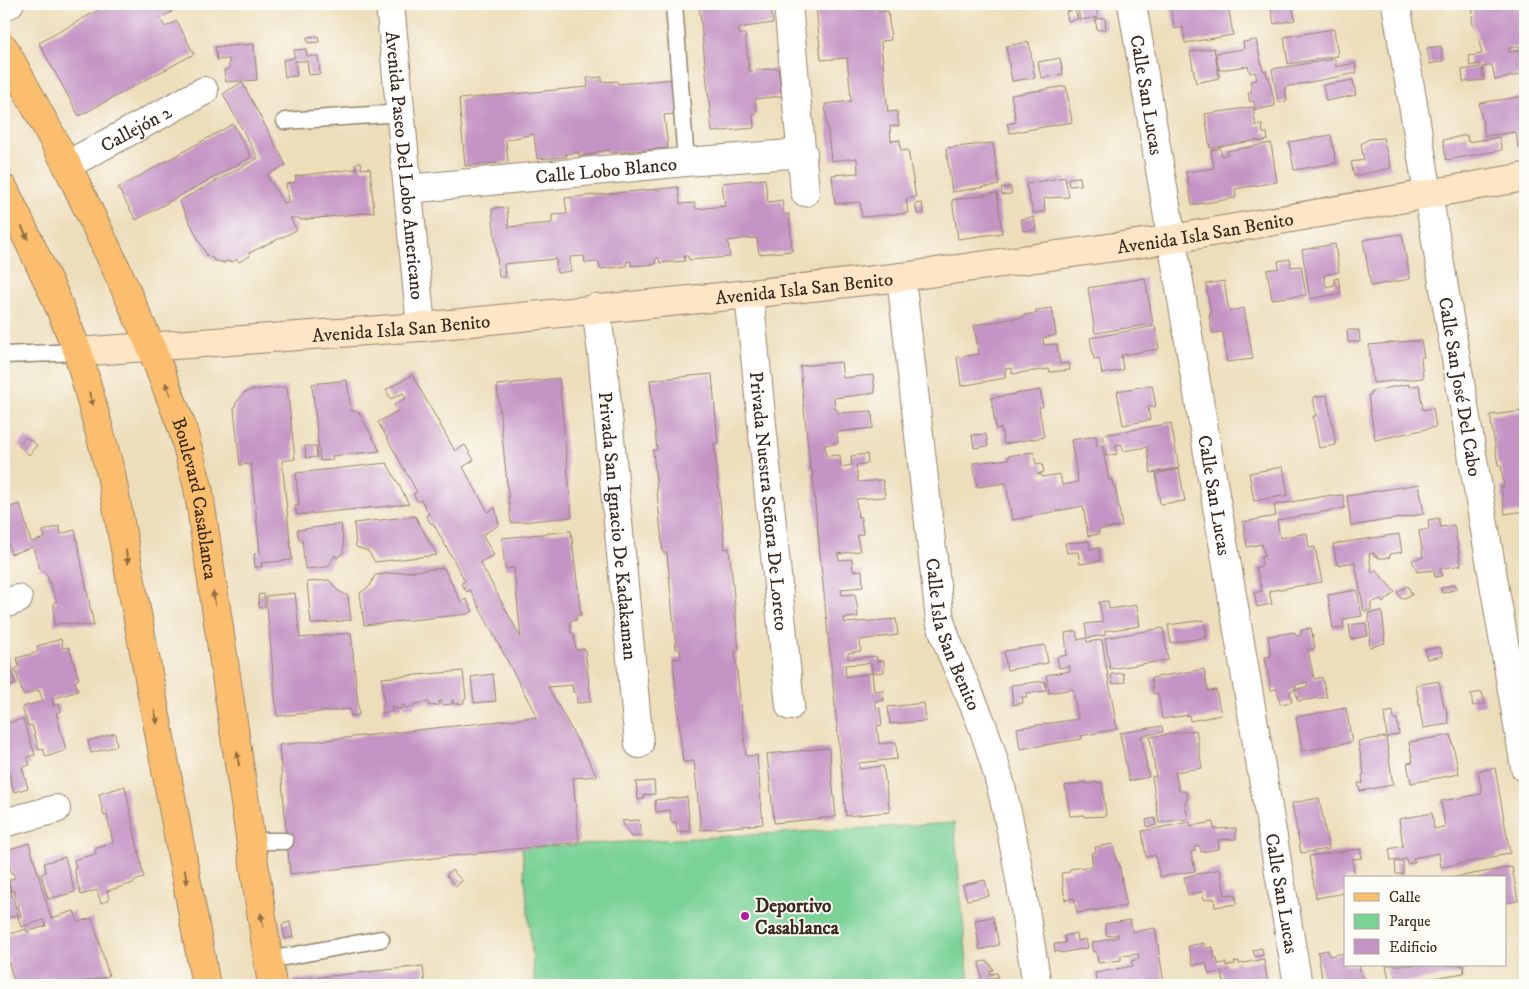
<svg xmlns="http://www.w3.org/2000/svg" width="1529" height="989" font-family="'IM FELL DW Pica',serif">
<rect width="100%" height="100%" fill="#fdfcf7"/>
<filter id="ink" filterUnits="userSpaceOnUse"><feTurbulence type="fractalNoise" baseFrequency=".02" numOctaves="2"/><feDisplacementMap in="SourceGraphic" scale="10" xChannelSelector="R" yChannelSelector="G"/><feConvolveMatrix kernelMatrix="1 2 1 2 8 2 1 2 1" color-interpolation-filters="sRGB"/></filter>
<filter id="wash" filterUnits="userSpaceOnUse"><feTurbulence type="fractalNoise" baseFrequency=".0096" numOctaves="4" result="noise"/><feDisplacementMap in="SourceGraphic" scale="20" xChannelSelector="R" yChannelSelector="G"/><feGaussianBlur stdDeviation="1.12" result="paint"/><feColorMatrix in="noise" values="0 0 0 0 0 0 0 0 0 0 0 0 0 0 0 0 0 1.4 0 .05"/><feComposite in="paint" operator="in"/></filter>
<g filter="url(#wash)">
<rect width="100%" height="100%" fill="#eddebb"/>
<!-- green -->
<path fill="#7ad297" stroke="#5a7e5a" d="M954,823l15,162h-434l-13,-137z"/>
<g id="blocks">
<!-- building -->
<path fill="#c494c4" d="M109,4h58l5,8 -12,6 5,9 12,-6 17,33 -115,62 -40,-73z
M699,4h71l3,19 -35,5 1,6h6l4,37 29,-3 4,28 -27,3 2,15h-4l1,14 -42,4z
M816,4h61l1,8 10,-1 3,29 -10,1 1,13 6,58 9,-1 2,15h-9l1,15 9,-1 1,11 7,-1 8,47 -10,2 2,14 -46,4 -2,-15 -25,2 -3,-29 26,-2 -1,-15 -26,3 -6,-57 26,-3 -1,-14 -3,-29 -26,2z
M1077,4h18l3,13 -18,3z
M1179,4v4l23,-4h30l-4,1 5,30 -48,8 -2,-16 -8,2 -5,-23z
M1270,4h22l3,16 -21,4z
M1469,4h52l4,25v17l-16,2v4l16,-3v15h-3l1,10 -28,6 -3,-15 -10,2 2,13 -21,2 -1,-12 18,-3v-3l-10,2 -1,-10 13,-2 -5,-22 -5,-9 1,-16z
M1075,10l3,9 -10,2 -2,-9z
M1105,18l1,11 -9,1 -2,-11z
M1334,29l4,27 -50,8 -4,-27z
M318,36l1,6 -11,1 -1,-6z
M1256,40l7,31h3l1,6h2l6,29 -20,4 -1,-9 -4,1 -2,-10h4l-2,-11 7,-1 -2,-8 -5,1 -2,-7 -29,4 -3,-17 28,-4 -1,-7z
M1029,42l6,36 -23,3 -6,-35z
M254,44l3,36 -31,2 -2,-12 5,-1v-10l-12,1 -2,-13z
M1441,46l2,15 -13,3 -3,-16z
M1214,48l5,30 -23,5 -6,-31z
M306,49l1,7h11l2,18 -11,1 -2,-14h-12l2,15 -12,1 -2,-17 11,-2v-8z
M1060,58l3,16 -22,4 -3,-16z
M1335,59l1,8 19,-4 2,10 -72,14 2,14 -9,1 -6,-33z
M602,77v5l15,-1 1,3 58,-5 3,35 -15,1 4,33 -58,5v-3l-15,2v2l-16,2v-4l-13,2v3l-29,2 -3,-25 -28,6 2,22 -43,4 -6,-67 129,-12 -1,-9z
M1353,80l3,15 -30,6 -3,-16z
M242,82l44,83 -19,10 16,28 5,-1 -2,-18 10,-2 -1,-6 61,-7 -1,-5 4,-2 3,2 -1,5 9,-1 4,44 -74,8v-2h-10l7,12 -48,23 1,3 -11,6 -2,-3 -5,3 -6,-1 -1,2 -12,-3v-2l-6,-2 -28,-55 79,-43 -35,-64z
M1066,86l6,36 -62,11 -3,-9 9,-2 -5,-27z
M1525,96v50l-7,1 -2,-15 -31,4 -6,-33z
M1253,107l3,19 6,-1 1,8h4l1,7 -9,2v-2l-49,8 -5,-34z
M233,124l18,33 -115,63 -18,-32z
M1331,135l5,28 -42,7 -5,-28z
M1467,135l1,7 31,-5 3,13 -56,10 -3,-20z
M1383,138l8,30 -37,8 -3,-14 13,-2 -3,-16 8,-5z
M993,143l6,42 -47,7 -6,-44z
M1271,143l6,39 -42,7 1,9 -44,7 -6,-33 28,-4 -3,-18 9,-2 2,8 6,-2 -1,-3z
M1065,177l4,20 -25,1 1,14 -12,1 -7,-29z
M1080,177l1,8 -12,1 -1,-8z
M765,179l3,23 14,-2 2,14h5l3,37 -33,3 -2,-16 -14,1 -15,2 2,16 -41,3 -1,-4h-4l1,5 -25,2 -1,-5h-2l-2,1 1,5 -25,2v-5l-5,1 1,4 -27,3 -1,-7 -14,1 -1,-7 -14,1 1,14 -14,2 -1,-14 -52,5 1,13h-6l-7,-68h4v-2l11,1 2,19 43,-4v-8l15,-1 -2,-16 113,-11 2,17 15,-1 1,6 29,-3 -3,-23z
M1011,187v7l-9,1 -1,-7z
M997,193l5,40 -44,6 -6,-39z
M922,203l2,10 -7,1 -2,-10z
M1034,217l2,13 -13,1 -2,-12z
M1402,234l8,45 -39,7 -8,-46z
M1335,244l4,28 -15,3 2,12 9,-2 -1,-6 4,-1 3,15 -31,6 -8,-49z
M1290,259l1,8 10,-1 5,29 -34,4 -5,-29 12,-2 -1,-7z
M1145,278l8,46 -58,9 -7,-45z
M1224,281l5,30 15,-3 9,51 -26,3 -4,-30 -11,1 -3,-19h2l-5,-30z
M1052,308l4,27 -13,3 1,7 13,-1 3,20 9,-1 1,7 -20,2 -1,-3 -37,5v-6l-7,1v9l-44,8 -4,-29 22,-3 -5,-29 50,-8v-2l13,-2 -1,-3z
M1155,326l4,23 -38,6 2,15 -21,4 -3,-16 -5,1 -4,-21z
M1347,330h12l1,12h-12z
M1410,341h11l3,16h-3l2,21 -50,5 -4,-38z
M841,362l2,16 30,-3 2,18 -41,5 1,11 3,1v3l34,-2 1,17 -36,4 1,11 -13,2 1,11 14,-1 1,12 11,-2 -1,-9 16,-2 1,9 -12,2 2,17 25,-2 2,17 -29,2 2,18h3l2,17 -6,1 3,16 -22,3 1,6 13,-1 1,12 9,-1 1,17 -22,2 1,6 13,-1 2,11 1,12 -14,1 1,5 51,-4 2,16 -38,5 1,11 -13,2v6l28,-3 1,5h7v11l-12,1 -1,-10 -26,2 1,12 26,-4 2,18 9,-1 1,10 -9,1 1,7h4l2,17 -5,1 2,18 17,-2 1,17 -38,4v6l24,-3 7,46 -44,4 -31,-313 -3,-34h-2l-10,-103z
M712,374l6,69h-4l11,106 4,-1 2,17 8,86 -4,1 11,104 11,-1 6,69 -62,6 -7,-69 -11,1 -10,-103 8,-1 -1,-9h-4l-9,-96h-4l-10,-103h4l-7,-70z
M412,375l43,76 10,-6 9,15 -11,7 25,45 7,-4 4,17 -17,10 12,20 -14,7 41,76 -7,-70 -9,1 -3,-31 69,-7 10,84h-5v5l-6,1 1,12h3l2,17 9,-1 6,53 -14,1 -1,-11h-3l-1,-7 -24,2 49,89 -24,2 6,64 -289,32 -11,-129 258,-28 -67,-127 -3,2 -6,-8 4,-3 -32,-58 -2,1 -5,-8 3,-2 -8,-14 -3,2 -5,-8 4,-2 -39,-70 20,-11 -4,-6 12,-7 -3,-5 -12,6 -5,-9z
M559,378l13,139 -61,6 -14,-138z
M347,380l4,31h7l22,40 -48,5 1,4 -13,1 -8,-77z
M1409,384v3l10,-2 4,25 10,-2 3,19 -61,13 -7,-45h3v-4z
M1152,385l4,21 -8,1 2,13 -27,5 -6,-34z
M287,387l8,72 -13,2 10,99 -31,3 1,4h-7l-1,-13 6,-1 -9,-89 -11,1 -6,-56 2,-6 8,-10 7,-3z
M1040,390l3,17h-4l5,30 -40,7 -3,-16 -5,1 -5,-31z
M1327,395l9,50 -17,3 -6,-32h3l-3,-19z
M1525,411v100l-20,3 -4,-27h3l-3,-22h-3l-8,-50z
M1171,423l8,45 -28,5 -4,-26 -24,4 -1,-7 -7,1 2,9 -11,2 -4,-21z
M986,434l2,12 -14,2 -2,-13z
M1096,436l1,11 5,-1 7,34h3l1,6h2l7,40 -24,4 1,4 -11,2 -5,-30 -71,14 -6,-37 -29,4 -4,-24 36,-4 -1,-3 25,-4 3,12 6,-1 2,9 -6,2v1l3,-1 1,3 18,-3 2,11 16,-3 -7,-42z
M26,437l11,8 -8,10 -11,-10z
M305,446h11l1,11 -11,1z
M387,463l22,41 -112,11 -2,-9 4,-1 -3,-32z
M1283,467l5,28 -34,6 -5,-28z
M1179,469l6,32 -25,3 -4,-30z
M1419,484l5,30 -73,12 -4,-30z
M1332,495v1l11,-1 2,13 -68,12 3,18 27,-5 2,15 6,-1 7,35 -53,9 3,13 -15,3 -3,-14 8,-2 -6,-24 6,-1 -1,-9 4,-1 -3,-12 -15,3 -4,-25 33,-6 -2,-11z
M20,504l11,38 14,-4 -2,-7 16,-5 2,8 14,-4 19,96 -31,-3 -9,2v-23h3l-11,-29 -6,-4 -7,-22 -22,7 -3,-11 -4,2v-36z
M415,516l22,39 -62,7 -7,-11 -12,-4 -2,-24z
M1439,518l2,9 13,-2 7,40 -21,4 2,7 -7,1 -1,-7 -17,2 -5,-12 11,-3 -4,-26 10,-2 -1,-9z
M341,524l3,24 -2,1 2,3 -7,6 -2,-3 -7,12 -23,2 -3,-30 -3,1 -2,-10z
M1399,534l3,18 -12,2v3l-4,1h-8v-2h-4v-3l-5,1 3,19 4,-3 19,22 -12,11 -3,-4 -9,4v7l-7,1 -9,-49 -18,3 -4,-21z
M1089,541l1,8 9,-1 1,13 -20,3 -2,-12 -11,1 -2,-10z
M444,568l17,34 5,-3 7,12 -5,3 -104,11 -4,-32 10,-7 5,-11z
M329,580l8,10 11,6 3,24 -40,4 -4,-42z
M1455,584l2,5 -15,4 -1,-5z
M1408,586l4,9 -11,4 -4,-7z
M1357,590l5,26 -19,3 1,9 -11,1 -5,-34z
M295,593l5,45 51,-5 8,82 -8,1 -1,-7 -73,7 -11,-120z
M264,594l1,13 -6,1 -1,-13z
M1108,601l1,8 28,-4 3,21 -35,5v4l-18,3 -2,-14 18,-2 -4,-20z
M1382,611l3,25h-1l1,7 -15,4 -1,-8 2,-1 -3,-25z
M1204,620l3,17 -36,6 -3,-18z
M1366,623l2,13 -17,3 -2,-14z
M1163,628l5,32 -58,9 -5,-31z
M1311,628l4,20 -7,2 6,29 8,-2 5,20 -29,4 -3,-11 13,-4 -1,-4 -12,3 1,4 -6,2 2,11 -12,2 -3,-15 -6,1 -6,-33 6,-1 -3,-20 27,-4 1,4 5,-1v-5z
M1076,631l2,9 8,-2 1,4 15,-2 15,89 -36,7 1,3 -62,10 -3,-21 61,-9 -5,-30 -24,4 -3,-18 24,-4v-5l-11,2 -2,-11 10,-2 -2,-22z
M61,639l2,9 6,-1 10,32 -4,2 3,10 -26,8 1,7 6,-2 2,8 -5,1 10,37 -20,7 -3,-8 -4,1 -7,-25 -4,1 -6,-19 21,-6 -4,-11 -16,5 -8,-26 4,-2 -2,-9 21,-6 -1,-6z
M1045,645l3,18 -41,7 -3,-19z
M1440,647l3,9 -16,3 -2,-9z
M4,652h2l10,32 -12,4z
M1204,669l4,22 8,-1 5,25 -31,6 -1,-6 -27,4 -4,-26 -5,1 -2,-16z
M463,671l3,27 -2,1v4l-10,1 -1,-4h-1v4l-10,1v-4h-3v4l-10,1v-4l-15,2v3l-9,1 -1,-3h-2v3l-8,1v-3h-2v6l-10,1v-7h2l-2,-28z
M1123,673l2,9 -12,2 -2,-10z
M493,674l3,27 -22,2 -3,-26z
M1045,681l1,10 -20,2 1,4h-5l1,6 -10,2 -2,-20z
M1439,681l5,26h2l3,17 -26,4 -7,-43z
M1482,692l3,12 -12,2 -2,-12z
M924,703l2,18 -36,3 -2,-17z
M1346,708l6,34 -50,9 -6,-34z
M1393,711l1,8h3l2,15 -12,3 -3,-24z
M23,719l12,36 -8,2 3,8 -8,2 6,21 -14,4 -10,-37v-31z
M1162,726l1,6 -22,4 8,41 -20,4 -9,-48z
M1196,730l6,38 -27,4 4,19h5l3,3 1,5 -3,3 3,18 -5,1 -1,-2 -23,4 -7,-46 4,-1 -6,-39z
M115,733l2,13 -26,7 -3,-12z
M1451,735l8,39 -48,9 -4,-20 6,-1 -4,-20z
M1386,737l7,48 -33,6 -2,-8h5l-1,-8 2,-1 -6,-33z
M829,748l7,69 -62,6 -7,-69z
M1495,768l15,85 -13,2v2l-56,10 -2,-14 -26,5 2,4 -8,2 -1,-5 -15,2 -2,-12 14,-3 -4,-27 33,-6 2,16 11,-2 -4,-26 41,-7 -4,-23z
M654,781l1,13 -12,1 1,4 -6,1 -2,-18z
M1086,782v2l16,-2 4,34 -22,1v-2l-14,1 -5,-30z
M125,786l19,92 -10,3v2l-27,8 2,9 -8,3 -4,-13 -16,5 -7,-26 2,-1 -2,-8 22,-6 -1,-5 18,-6 -6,-28 -3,1 -5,-22z
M687,797l3,34 -13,1 -1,-10h-5l-1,-12 -14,2 -1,-12z
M1319,798l10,51 -28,4 -9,-50z
M1155,818l1,7 -9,2 -1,-7z
M639,820l2,16 -10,1 -9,-16z
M1190,822l1,4 22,-4 1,7 22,-1v11l-18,1 1,9 -18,3 -1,-6 -6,1 1,4 -4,1 4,19 -35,6 -5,-22 -9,2 -4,-26z
M29,843l22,75 23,-7 4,11 14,-4 17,58 -35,8 -3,-3 -4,4h-39l-1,-1 -12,1 -11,-39v-10l22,-7 1,3 19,-6 -2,-6 -23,7 -3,-10 3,-1 -7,-25h-3l-2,-11 6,-2 -2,-5h-2l-4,-23z
M1113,844l4,18h2l7,44 -49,7 -3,-15 -9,2 -4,-27 9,-1v-3l23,-3 -2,-13 5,-1 -1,-5z
M1360,849l2,9 -10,1 3,19h-10v15l-29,5 -7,-42z
M65,857l10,35 -27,7 -7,-25 5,-2 -2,-9z
M1395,862h8v12h-7z
M1512,867l6,34 -13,2v-25h-54z
M4,868l14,47 -14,4z
M1220,869l5,26 10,-1 2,10 -22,3 -1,-9 -10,2 -2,-8 -14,3 -4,-18z
M452,870l10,11 -6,5 -10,-11z
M985,880l4,16 -22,4 -4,-15z
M993,917l6,28 -19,5 -5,-30z
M1130,920l2,12 23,-4 9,55 -12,2h-55l-2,-12 38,-7 -2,-5 8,-2 -1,-5 -17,2v4l-23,3 -2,-12 -3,1 -2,-9 27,-6v-3l-11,2 -2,-12z
M290,922l3,15 -8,2 -3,-15z
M1076,933l1,8 9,-2 2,9 -28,5 -1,-2 -4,1 -1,-8 12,-1 -2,-7z
M1204,943l1,5 8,-1 2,12 2,-1 1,6 8,-1v3l9,-2 -1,-2 5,-1v3l25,-5 4,26h-44l-2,-13 -13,2 -3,-11 -13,2 -5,-19z
M1262,948l1,7 -8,2 -2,-7z
M1328,950l1,6 16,-3v12h14l4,20h-40l-5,-33z
M988,961v3h3v4h2v2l-4,1 1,3 7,-1 1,4 -16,3 -3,-18z
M1386,965h77l1,8 -74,12z
M423,966l2,19h-131l-1,-5z"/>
</g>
</g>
<g filter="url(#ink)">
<use href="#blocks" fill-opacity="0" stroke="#94846c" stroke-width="1"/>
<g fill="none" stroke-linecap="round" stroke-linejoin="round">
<defs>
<path id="service" d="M674,4l12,158
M285,121l116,-8
M4,355l74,-3
M251,841h34
M269,960l112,-21"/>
<g id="minor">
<path d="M788,4l17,188"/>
<path id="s1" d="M1132,4l166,981"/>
<path id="s2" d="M1396,4l129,763"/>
<path d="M4,7l5,-3"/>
<path id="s3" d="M67,165l137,-74"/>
<path id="s4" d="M408,189l278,-27 117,-9"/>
<path id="s5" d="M901,277l39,343c11,40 32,75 45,113 28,81 38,168 52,252"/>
<path id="s6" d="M749,294l41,412"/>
<path id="s7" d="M596,308l6,45 37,391"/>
<path d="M4,604l14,-5"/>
<path d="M4,823l52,-14"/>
</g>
<g id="tertiary">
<path id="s8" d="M390,4l31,323"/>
</g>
<g id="secondary">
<path id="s9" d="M78,352l343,-25 328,-33 152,-17 271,-38 353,-62"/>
</g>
<g id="primary">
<path id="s10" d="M4,48l63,117 49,103 35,79 31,80 16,60 74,498"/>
<path d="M4,189l50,105 24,58 33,122 95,511"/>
</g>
</defs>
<!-- service casing -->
<use href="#service" stroke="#94846c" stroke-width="19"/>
<!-- minor casing -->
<use href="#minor" stroke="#94846c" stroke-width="30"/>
<!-- tertiary casing -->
<use href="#tertiary" stroke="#94846c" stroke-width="30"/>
<!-- secondary casing -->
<use href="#secondary" stroke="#94846c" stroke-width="30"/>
<!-- primary casing -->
<use href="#primary" stroke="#94846c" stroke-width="30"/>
<!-- service -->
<use href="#service" stroke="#fff" stroke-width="16"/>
<!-- minor -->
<use href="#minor" stroke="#fff" stroke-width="28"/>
<!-- tertiary -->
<use href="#tertiary" stroke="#fff" stroke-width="28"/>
<!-- secondary -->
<use href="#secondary" stroke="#fde5c5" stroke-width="28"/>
<!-- primary -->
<use href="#primary" stroke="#fabe6e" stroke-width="28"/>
</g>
<!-- one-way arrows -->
<defs><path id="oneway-solid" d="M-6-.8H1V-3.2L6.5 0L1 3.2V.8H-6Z" transform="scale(1.25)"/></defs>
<g fill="#916d42">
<use href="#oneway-solid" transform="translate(25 233) rotate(64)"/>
<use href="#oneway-solid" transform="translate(168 389) rotate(-111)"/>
<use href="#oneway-solid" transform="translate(91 399) rotate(75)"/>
<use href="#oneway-solid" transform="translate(127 557) rotate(80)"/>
<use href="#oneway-solid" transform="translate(214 598) rotate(-98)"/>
<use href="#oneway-solid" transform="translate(156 717) rotate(80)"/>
<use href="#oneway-solid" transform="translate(238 759) rotate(-98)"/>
<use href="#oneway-solid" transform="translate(186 877) rotate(80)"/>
<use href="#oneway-solid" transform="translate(262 920) rotate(-99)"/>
</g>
</g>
<!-- markers -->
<circle fill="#b5179e" stroke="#fdfcf7" stroke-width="2" cx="745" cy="916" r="5"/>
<g text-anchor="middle" stroke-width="4" stroke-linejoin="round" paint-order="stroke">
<!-- street labels -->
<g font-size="19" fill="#3b2a1e" stroke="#fdfcf7">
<text dy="7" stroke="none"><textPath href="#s1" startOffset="92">Calle San Lucas</textPath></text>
<text dy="7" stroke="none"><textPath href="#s3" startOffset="78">Callejón 2</textPath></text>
<text dy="7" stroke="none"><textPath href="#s8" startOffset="162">Avenida Paseo Del Lobo Americano</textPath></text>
<text dy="7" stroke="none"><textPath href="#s4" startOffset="199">Calle Lobo Blanco</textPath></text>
<text dy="7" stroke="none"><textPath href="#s9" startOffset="1134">Avenida Isla San Benito</textPath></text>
<text dy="7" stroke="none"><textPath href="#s9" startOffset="729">Avenida Isla San Benito</textPath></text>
<text dy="7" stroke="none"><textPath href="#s9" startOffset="324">Avenida Isla San Benito</textPath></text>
<text dy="7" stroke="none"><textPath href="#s2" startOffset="388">Calle San José Del Cabo</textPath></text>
<text dy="7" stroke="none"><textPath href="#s1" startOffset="498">Calle San Lucas</textPath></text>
<text dy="7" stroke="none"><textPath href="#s10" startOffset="492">Boulevard Casablanca</textPath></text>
<text dy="7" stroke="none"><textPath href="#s6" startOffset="208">Privada Nuestra Señora De Loreto</textPath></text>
<text dy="7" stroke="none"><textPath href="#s7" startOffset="219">Privada San Ignacio De Kadakaman</textPath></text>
<text dy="7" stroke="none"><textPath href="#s5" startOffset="362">Calle Isla San Benito</textPath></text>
<text dy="7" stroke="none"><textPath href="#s1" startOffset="902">Calle San Lucas</textPath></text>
</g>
<!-- poi labels -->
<g font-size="19" font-weight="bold" fill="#3b2a1e" stroke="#fdfcf7" text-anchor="start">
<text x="755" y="912">Deportivo<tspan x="755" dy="22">Casablanca</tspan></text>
</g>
</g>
<!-- margin -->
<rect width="1529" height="989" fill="none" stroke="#fdfcf7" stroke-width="20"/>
<!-- legend -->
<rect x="1344" y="876" width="162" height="90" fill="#fdfcf7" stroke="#afa8a0"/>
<rect x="1354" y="893" width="25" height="8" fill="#fabe6e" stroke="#afa8a0"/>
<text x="1389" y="902" font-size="15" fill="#3b2a1e">Calle</text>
<rect x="1354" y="914" width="25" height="15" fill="#7ad297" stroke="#afa8a0"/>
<text x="1389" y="926" font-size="15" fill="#3b2a1e">Parque</text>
<rect x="1354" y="939" width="25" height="15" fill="#c494c4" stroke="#afa8a0"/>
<text x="1389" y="952" font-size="15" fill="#3b2a1e">Edificio</text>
</svg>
